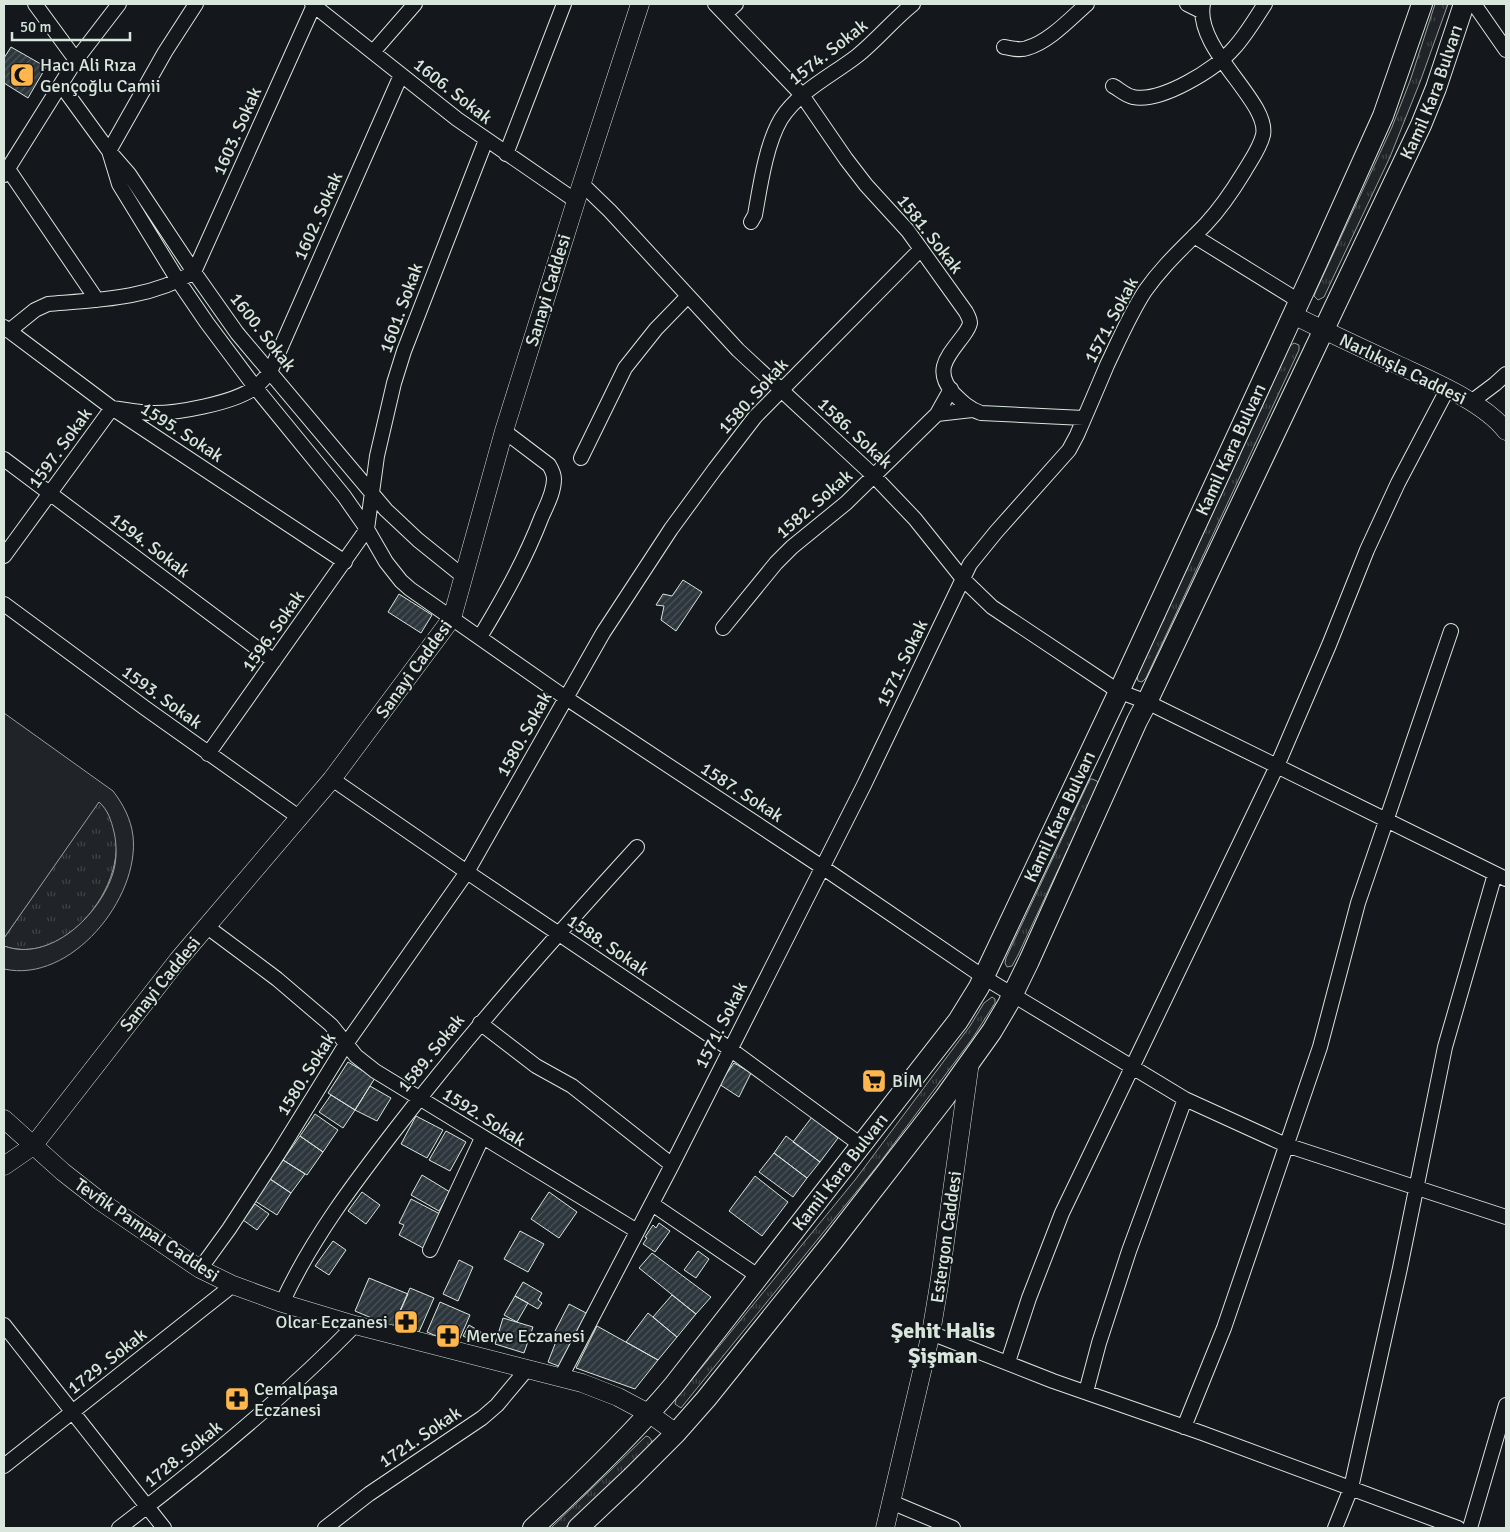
<svg xmlns="http://www.w3.org/2000/svg" width="1510" height="1532" font-family="Signika,sans-serif">
<defs>
<pattern id="grass-tufts" width="24" height="20" patternUnits="userSpaceOnUse" patternTransform="scale(1.25)"><rect width="24" height="20" fill="#202428"/><path d="M3 7l-1-3M5 7V3M7 7l1-3M15 17l-1-3M17 17v-4M19 17l1-3" fill="none" stroke="#404447"/></pattern>
<pattern id="building-hatch" width="6" height="6" patternUnits="userSpaceOnUse" patternTransform="scale(1.25)"><rect width="6" height="6" fill="#2c363c"/><path d="M-1 1l2-2M0 6l6-6M5 7l2-2" fill="none" stroke="#4a5358"/></pattern>
</defs>
<rect width="100%" height="100%" fill="#14181c"/>
<!-- grass -->
<path fill="url(#grass-tufts)" stroke="#939e99" d="M1435,4h13l-28,78 -30,75 -66,140 -6,3 -4,-4 2,-5 76,-164 18,-46z
M1294,343l5,2v5l-153,328 -4,4 -4,-1 -1,-5 153,-330z
M1090,779h2l5,2 1,2 -2,6 -78,166 -6,11 -5,1 -2,-4 1,-5z
M99,801c53,55 -26,170 -95,145v-8z
M992,997l3,2v4l-23,36 -94,126 -193,238 -4,5 -6,-4 1,-5 179,-219 115,-154 14,-23z
M646,1436l3,1 3,4 -1,3 -86,84h-14z"/>
<!-- pitch -->
<path fill="#202428" stroke="#939e99" d="M4,713l109,78c10,13 18,28 20,45 7,62 -62,148 -129,133v-23c46,17 96,-31 109,-73 4,-13 4,-28 1,-41 -3,-12 -6,-22 -15,-30l-95,136z"/>
<!-- building -->
<path fill="url(#building-hatch)" stroke="#d8e6dc" d="M11,47l35,20 -18,31 -24,-15v-25z
M683,580l19,12 -26,39 -15,-11 3,-14 -8,-1 7,-11 9,2z
M399,594l33,21 -11,18 -33,-21z
M348,1062l27,16 -20,32 -27,-17z
M734,1063l17,10 -12,24 -20,-13z
M370,1086l21,12 -14,23 -22,-11z
M331,1095l24,15 -12,18 -24,-16z
M315,1114l23,16 -15,22 -23,-16z
M416,1116l27,14 -16,28 -26,-14z
M812,1117l26,21 -18,24 -27,-20z
M446,1131l20,11 -16,29 -21,-11z
M300,1136l23,16 -16,23 -24,-15z
M786,1136l34,26 -13,16 -33,-25z
M774,1153l33,25 -14,19 -34,-25z
M283,1160l22,14 -14,19 -21,-14z
M422,1175l28,17 -11,19 -28,-16z
M755,1176l33,26 -26,34 -33,-25z
M270,1179l21,14 -14,22 -22,-14z
M362,1192l18,13 -14,19 -18,-13z
M549,1192l28,20 -18,26 -28,-19z
M411,1199l31,16 -17,34 -26,-14 5,-10 -5,-2z
M255,1204l14,10 -12,16 -14,-10z
M659,1223l11,8 -15,21 -12,-8 4,-6 -2,-1 8,-12 3,3z
M520,1231l24,13 -16,28 -24,-13z
M333,1241l13,9 -17,25 -14,-9z
M698,1251l11,8 -13,19 -12,-8z
M652,1253l59,44 -15,17 -57,-46z
M459,1260l14,7 -15,34 -15,-7z
M369,1278l39,16 -15,33 -38,-16z
M523,1282l19,11 -4,7 4,3 -4,6 -23,-13z
M410,1288l24,10 -15,34 -24,-10z
M672,1295l24,19 -19,23 -24,-20z
M515,1296l13,7 -11,19 -13,-7z
M440,1302l30,13 -13,30 -30,-13z
M569,1304l19,10 -13,26 -20,-9z
M648,1313l29,24 -19,23 -32,-18z
M503,1318l30,9 -9,26 -29,-9z
M469,1325l12,7 -5,10 -13,-6z
M597,1326l61,34 -23,29 -59,-21z
M557,1339l13,5 -9,23 -13,-5z"/>
<g fill="none" stroke-linecap="round" stroke-linejoin="round">
<defs>
<path id="minor" d="M35,4l41,56
M312,4l145,115 119,82
M715,4l87,91 44,64 20,26 42,46 58,81c2,4 4,7 4,11 -1,5 -4,9 -7,13 -15,20 -30,34 -10,57 9,9 16,16 28,20l103,5
M1187,4l14,7
M1474,4l32,46
M725,14l11,-10
M1004,47c8,1 16,4 23,1 22,-6 44,-30 60,-44
M373,52l42,-48
M61,85l48,66 20,23 65,98 43,61 149,177 32,30 46,37
M1113,86c6,3 13,10 20,11 28,6 83,-28 101,-49 12,-13 21,-29 31,-44
M109,151l10,33 60,98 28,41 48,64 89,109 23,33 19,33 15,19 9,8 156,109 256,169 163,111 200,121 101,46 220,72
M109,151l56,-99 31,-48
M506,154l58,-150
M8,169l89,131
M4,175l72,-115 43,-56
M581,183l29,28 128,139 136,126 41,43 48,60 29,28 126,84 29,11 359,177
M751,222l4,-7c5,-28 11,-71 26,-96 18,-28 50,-43 76,-63 20,-16 36,-36 56,-52
M1194,236l105,65
M4,327l108,81 233,154
M9,331l26,-21 13,-6c50,-4 102,-5 146,-32l120,-267
M951,389l-14,25 35,-4
M1471,402l24,-18 11,-10
M581,458l44,-90 31,-39 32,-33
M4,459l270,202
M4,556l108,-148c13,2 26,4 38,5 25,1 84,-10 104,-25 6,-4 11,-10 16,-16l131,-297
M4,604l141,104 155,110
M723,628l53,-65 16,-16 54,-44 91,-89
M480,637c24,-40 45,-77 62,-121 5,-11 12,-24 12,-37 0,-5 -2,-9 -5,-14l-45,-34
M208,754l159,-225 10,-73 17,-73 10,-32 82,-211
M332,779l135,93 263,177 131,96
M206,926l71,53 54,46 25,31 19,15 262,160
M480,1023l56,43 36,20 100,79
M652,1204l106,72
M430,1250l52,-112
M200,1269l29,-40 49,-75 68,-110 121,-172 136,-239 68,-104 44,-60 40,-52 166,-168
M282,1303c30,-65 72,-120 116,-177 75,-97 156,-188 239,-279
M4,1325l160,203
M931,1333l122,48 149,52 256,95
M1008,1362l21,-64 33,-85 215,-447 52,-121 38,-95 31,-67 49,-93
M561,1377l111,-212 192,-380 106,-221 26,-32 73,-82 8,-15c10,-23 20,-46 30,-70 12,-25 23,-51 38,-74 19,-27 39,-44 61,-67 15,-16 27,-34 38,-52 7,-12 16,-24 19,-37 7,-33 -69,-86 -60,-131
M1086,1392l13,-49 30,-92 56,-152
M1184,1427l40,-99 96,-281 38,-144 93,-272
M4,1466l229,-181
M891,1502l62,26
M119,1528c83,-63 164,-129 236,-203
M325,1528l44,-34 113,-76 15,-13 31,-37
M1335,1528l16,-40 49,-220 45,-221 50,-173
M1470,1528l36,-123"/>
<path id="tertiary" d="M1293,315c34,17 69,33 103,49 34,16 88,38 110,67
M4,1119l59,53 37,29 100,68 33,16 49,18 73,22 227,58 36,14 32,17 26,19
M4,1166l29,-20 145,-186 154,-181 120,-161 52,-187 72,-230 64,-197
M885,1528l46,-195 8,-48 31,-223"/>
<g id="secondary">
<path id="s1" d="M533,1528c49,-45 98,-92 141,-143l284,-364 21,-34 136,-287 201,-435 67,-149 39,-112"/>
<path id="s2" d="M578,1528l54,-51 44,-44 30,-34 127,-158 112,-144 47,-66 16,-27 21,-43 108,-240 10,-19 274,-577 15,-37 28,-84"/>
</g>
</defs>
<!-- minor casing -->
<use href="#minor" stroke="#d8e6dc" stroke-width="16"/>
<!-- tertiary casing -->
<use href="#tertiary" stroke="#d8e6dc" stroke-width="19"/>
<!-- secondary casing -->
<use href="#secondary" stroke="#d8e6dc" stroke-width="22"/>
<!-- minor -->
<use href="#minor" stroke="#14181c" stroke-width="14"/>
<!-- tertiary -->
<use href="#tertiary" stroke="#14181c" stroke-width="18"/>
<!-- secondary -->
<use href="#secondary" stroke="#14181c" stroke-width="20"/>
</g>
<!-- icons -->
<defs>
<symbol id="mosque-square" viewBox="-11 -11 22 22"><rect x="-9" y="-9" width="18" height="18" rx="4" fill="#ffb74d" stroke="#14181c"/><path d="M3.5-4.9A6 6 0 1 0 3.5 4.9A5 5 0 1 1 3.5-4.9Z" fill="#111"/></symbol>
<symbol id="supermarket-square" viewBox="-11 -11 22 22"><rect x="-9" y="-9" width="18" height="18" rx="4" fill="#ffb74d" stroke="#14181c"/><path d="M-6-5.5h2.5l.6 2H6L4.5 2H-2.5L-4.4-4H-6ZM-1.5 3.2a1.3 1.3 0 1 0 .1 0ZM3 3.2a1.3 1.3 0 1 0 .1 0Z" fill="#111"/></symbol>
<symbol id="pharmacy-square" viewBox="-11 -11 22 22"><rect x="-9" y="-9" width="18" height="18" rx="4" fill="#ffb74d" stroke="#14181c"/><path d="M-2-6h4v4h4v4h-4v4h-4v-4h-4v-4h4Z" fill="#111"/></symbol>
</defs>
<g fill-rule="evenodd">
<use href="#mosque-square" x="8" y="61" width="28" height="28"/>
<use href="#supermarket-square" x="860" y="1067" width="28" height="28"/>
<use href="#pharmacy-square" x="392" y="1308" width="28" height="28"/>
<use href="#pharmacy-square" x="434" y="1322" width="28" height="28"/>
<use href="#pharmacy-square" x="223" y="1385" width="28" height="28"/>
</g>
<g text-anchor="middle" stroke-width="4" stroke-linejoin="round" paint-order="stroke">
<!-- street labels -->
<g font-size="18" fill="#d8e6dc" stroke="#14181c">
<text transform="translate(828 52) rotate(-38)" y="6">1574. Sokak</text>
<text transform="translate(453 91) rotate(38)" y="6">1606. Sokak</text>
<text dy="6" stroke="none"><textPath href="#s2" startOffset="1685">Kamil Kara Bulvarı</textPath></text>
<text transform="translate(237 131) rotate(-66)" y="6">1603. Sokak</text>
<text transform="translate(318 216) rotate(-66)" y="6">1602. Sokak</text>
<text transform="translate(930 234) rotate(52)" y="6">1581. Sokak</text>
<text transform="translate(548 290) rotate(-73)" y="6">Sanayi Caddesi</text>
<text transform="translate(401 308) rotate(-70)" y="6">1601. Sokak</text>
<text transform="translate(1111 320) rotate(-62)" y="6">1571. Sokak</text>
<text transform="translate(263 332) rotate(52)" y="6">1600. Sokak</text>
<text transform="translate(1403 369) rotate(26)" y="6">Narlıkışla Caddesi</text>
<text transform="translate(753 396) rotate(-48)" y="6">1580. Sokak</text>
<text transform="translate(182 432) rotate(33)" y="6">1595. Sokak</text>
<text transform="translate(855 433) rotate(43)" y="6">1586. Sokak</text>
<text transform="translate(60 448) rotate(-54)" y="6">1597. Sokak</text>
<text dy="6" stroke="none"><textPath href="#s1" startOffset="1296">Kamil Kara Bulvarı</textPath></text>
<text transform="translate(814 504) rotate(-41)" y="6">1582. Sokak</text>
<text transform="translate(150 545) rotate(37)" y="6">1594. Sokak</text>
<text transform="translate(273 631) rotate(-55)" y="6">1596. Sokak</text>
<text transform="translate(902 663) rotate(-64)" y="6">1571. Sokak</text>
<text transform="translate(414 669) rotate(-54)" y="6">Sanayi Caddesi</text>
<text transform="translate(162 697) rotate(36)" y="6">1593. Sokak</text>
<text transform="translate(524 734) rotate(-61)" y="6">1580. Sokak</text>
<text transform="translate(742 792) rotate(33)" y="6">1587. Sokak</text>
<text dy="6" stroke="none"><textPath href="#s1" startOffset="891">Kamil Kara Bulvarı</textPath></text>
<text transform="translate(608 945) rotate(34)" y="6">1588. Sokak</text>
<text transform="translate(160 984) rotate(-51)" y="6">Sanayi Caddesi</text>
<text transform="translate(721 1025) rotate(-63)" y="6">1571. Sokak</text>
<text transform="translate(431 1053) rotate(-51)" y="6">1589. Sokak</text>
<text transform="translate(306 1074) rotate(-58)" y="6">1580. Sokak</text>
<text transform="translate(484 1117) rotate(32)" y="6">1592. Sokak</text>
<text dy="6" stroke="none"><textPath href="#s1" startOffset="471">Kamil Kara Bulvarı</textPath></text>
<text transform="translate(147 1230) rotate(34)" y="6">Tevfik Pampal Caddesi</text>
<text transform="translate(946 1237) rotate(-82)" y="6">Estergon Caddesi</text>
<text transform="translate(107 1361) rotate(-38)" y="6">1729. Sokak</text>
<text transform="translate(420 1437) rotate(-34)" y="6">1721. Sokak</text>
<text transform="translate(183 1454) rotate(-39)" y="6">1728. Sokak</text>
</g>
<!-- poi labels -->
<g font-size="18" fill="#d8e6dc" stroke="#14181c" text-anchor="start">
<text x="40" y="71">Hacı Ali Rıza<tspan x="40" dy="21">Gençoğlu Camii</tspan></text>
<text x="892" y="1087">BİM</text>
<text x="388" y="1328" text-anchor="end">Olcar Eczanesi</text>
<text x="466" y="1342">Merve Eczanesi</text>
<text x="254" y="1395">Cemalpaşa<tspan x="254" dy="21">Eczanesi</tspan></text>
</g>
<!-- district labels -->
<g font-size="22" font-weight="bold" fill="#d8e6dc" stroke="#14181c">
<text x="943" y="1338">Şehit Halis<tspan x="943" dy="25">Şişman</tspan></text>
</g>
</g>
<!-- border -->
<rect width="1510" height="1532" fill="none" stroke="#d8e6dc" stroke-width="10"/>
<!-- scale -->
<path d="M12 32v8h118v-8" fill="none" stroke="#d8e6dc" stroke-width="2.5"/>
<text x="20" y="32" font-size="15" fill="#d8e6dc" stroke="#14181c" stroke-width="4" paint-order="stroke">50 m</text>
</svg>
